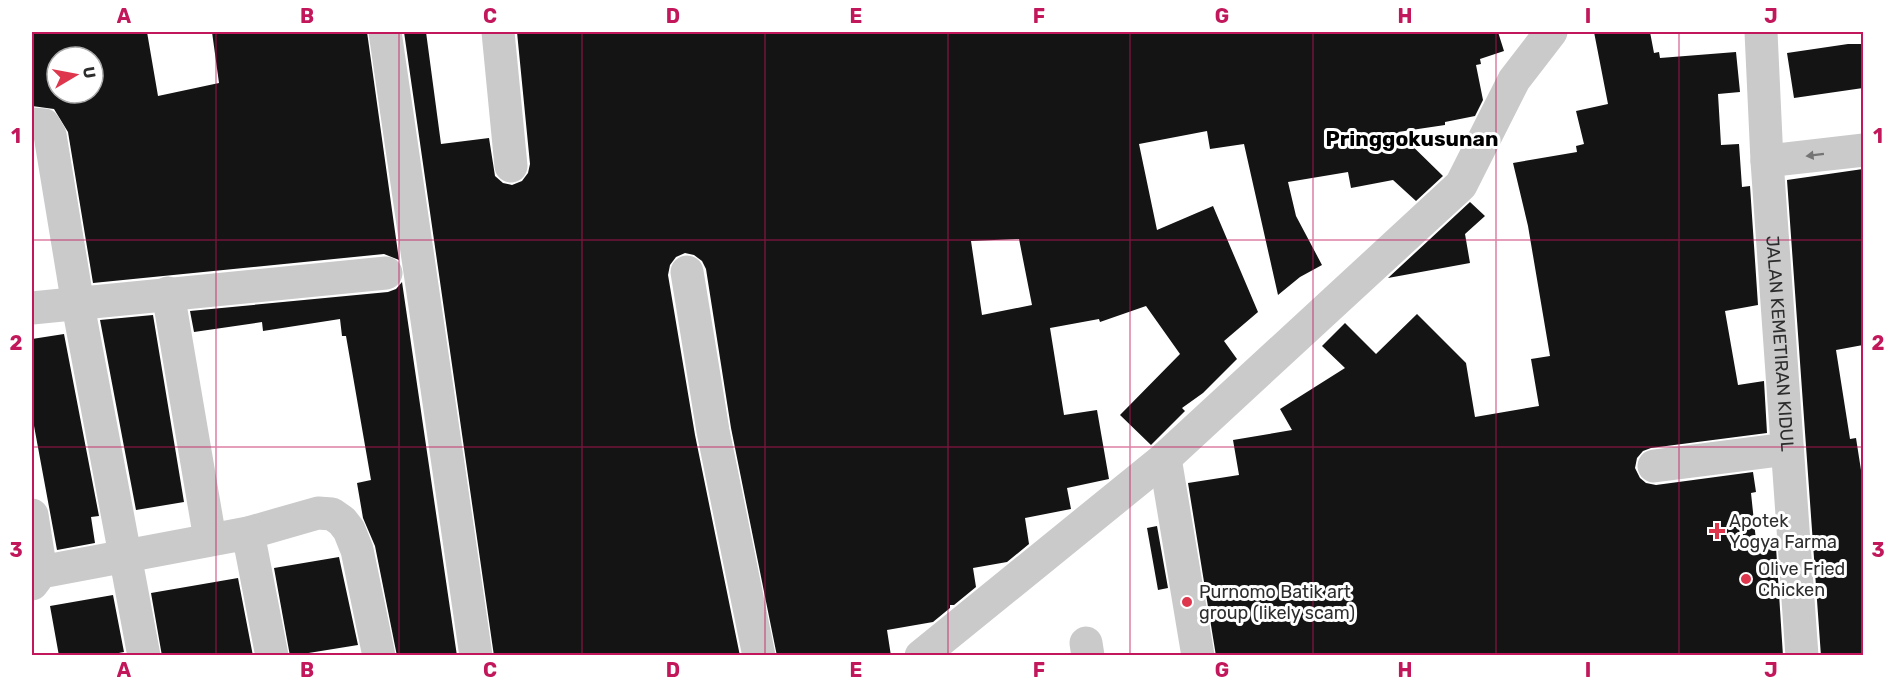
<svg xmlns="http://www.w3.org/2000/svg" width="1895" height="687" font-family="Rubik,sans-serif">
<rect width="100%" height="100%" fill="#fff"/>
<!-- building -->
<path fill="#141414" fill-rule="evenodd" d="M32,32h115l11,64 61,-13 -7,-51h155l32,228 -15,-6 -291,29 -25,-151 -14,-23 -22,-3zM57,57h36v36h-36z
M404,32h22l15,112 48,-6 6,38 8,7 9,2 10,-4 6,-8 2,-9 -13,-132h981l6,19 -24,8 1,5 -5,1 7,35 -8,16 -30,6v3l-47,7 45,44 -27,25 -23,-21 -42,8 -3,-16 -60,10 8,34 26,49 -22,12 -22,18 -34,-151 -34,5 -3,-18 -68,13 18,86 56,-24 45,106 -34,29 13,18 -34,34 -21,15 3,3 -34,34 -31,-30 60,-61 -34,-48 -46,16 -1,-3 -49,9 14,87 33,-5 12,69 -42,9 4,21 -46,9 4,26 -22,18 -34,6 3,19 -22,18h-4v3l-17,14 -46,8 4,26h-114l-46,-228 -25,-159 -4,-8 -8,-6 -9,-2 -9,4 -6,8 -2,10 27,160 45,221h-246zM1019,239l13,66 -50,10 -11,-74z
M1594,32h56l4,21 5,-1 1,6 76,-6 4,40 -22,2 3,51 18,-1 3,43 8,-1 8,119 -33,6 13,74 26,-4 3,52 -116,15 -8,3 -6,7 -2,10 5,10 6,5 10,2 97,-13 3,20 -5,1 6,57 19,-3 7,109h-567l-28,-173 51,-8 -6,-35 59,-10 -12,-21 65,-41 -23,-22 23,-23 31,31 41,-40 49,49 9,54 64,-11 -8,-47 19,-3 -22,-130 -15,-63 64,-11 -1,-6 8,-2 -8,-33 32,-7z
M1848,44h15v44l-69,10 -7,-45z
M1863,169v176l-27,5 14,89 6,-1 7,45v173h-42l-34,-476z
M1470,202l15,14 -20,18 5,29 -82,15z
M402,282l55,374h-60l-22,-110 -12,-28 -6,-35 14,-3 -25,-144h-4l-2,-17 -77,12 -1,-9 -68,10 -4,-21 198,-19 8,-3z
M153,315l31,187 -48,8 -36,-190z
M64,334l35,182 -8,1 4,26 -38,7 -25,-135v-76z
M1157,526l11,62 -10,2 -11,-62z
M339,557l19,88 -68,11 -16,-88z
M238,578l15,78h-91l-11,-63z
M113,595l11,57 -21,4h-44l-9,-50z"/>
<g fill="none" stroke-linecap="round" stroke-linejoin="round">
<!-- minor -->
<g stroke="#cacaca" stroke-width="33">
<path d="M385,32l91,624"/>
<path d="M498,32l13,134"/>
<path id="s1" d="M1761,32l6,129 35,495"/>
<path d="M32,124l12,1 6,10 28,170 66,351"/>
<path d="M1767,161l97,-11"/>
<path d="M687,272l26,159 46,225"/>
<path d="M168,293l42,246"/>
<path d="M32,308l354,-35"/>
<path d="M1165,458l33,198"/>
<path d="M1654,466l133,-17"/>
<path d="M32,515l9,57"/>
<path d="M248,533l70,-20 14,1 10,7 7,9 8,20 22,106"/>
<path d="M32,584l9,-12 207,-39 24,123"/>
<path d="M1086,643l2,13"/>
<path d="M921,656l244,-198 296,-273 53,-105 37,-48"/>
</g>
</g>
<!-- one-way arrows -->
<defs><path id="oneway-solid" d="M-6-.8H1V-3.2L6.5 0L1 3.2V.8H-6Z" transform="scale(1.5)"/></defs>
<use fill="#747474" href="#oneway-solid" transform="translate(1815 155) rotate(173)"/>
<!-- grid -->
<path fill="none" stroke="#c2185b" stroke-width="1.5" stroke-opacity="0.55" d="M216,32v624M399,32v624M582,32v624M765,32v624M948,32v624M1130,32v624M1313,32v624M1496,32v624M1679,32v624M32,240h1832M32,447h1832"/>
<!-- markers -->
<g fill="#dd364d" stroke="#fff" stroke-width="2">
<path d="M1714 522h6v6h6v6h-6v6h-6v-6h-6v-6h6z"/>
<circle cx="1746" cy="579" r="6"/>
<circle cx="1187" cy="602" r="6"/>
</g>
<g text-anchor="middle" stroke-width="6" stroke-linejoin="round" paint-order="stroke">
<!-- street labels -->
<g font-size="18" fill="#2d2d2d" stroke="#fff">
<text dy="6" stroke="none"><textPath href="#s1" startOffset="312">JALAN KEMETIRAN KIDUL</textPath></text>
</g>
<!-- poi labels -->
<g font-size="18" fill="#2d2d2d" stroke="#fff" text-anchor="start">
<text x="1729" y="527">Apotek<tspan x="1729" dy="21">Yogya Farma</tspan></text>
<text x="1758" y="575">Olive Fried<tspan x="1758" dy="21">Chicken</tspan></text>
<text x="1199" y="598">Purnomo Batik art<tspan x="1199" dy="21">group (likely scam)</tspan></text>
</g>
<!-- quarter labels -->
<g font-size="21" font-weight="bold" fill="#000" stroke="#fff">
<text x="1412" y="146">Pringgokusunan</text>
</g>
</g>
<!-- border -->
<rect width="1895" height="687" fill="none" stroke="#ffffff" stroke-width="66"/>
<!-- north arrow -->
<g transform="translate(75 75) rotate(80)"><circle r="28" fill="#ffffff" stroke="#ababab" stroke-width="1.5"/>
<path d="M0-4.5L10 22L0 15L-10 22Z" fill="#dd364d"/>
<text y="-9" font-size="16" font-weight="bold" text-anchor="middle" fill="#2d2d2d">U</text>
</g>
<rect x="33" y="33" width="1829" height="621" fill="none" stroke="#c2185b" stroke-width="2"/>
<g font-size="20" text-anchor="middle" font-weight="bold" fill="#c2185b">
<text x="124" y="23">A</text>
<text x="307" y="23">B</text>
<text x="490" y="23">C</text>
<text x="673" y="23">D</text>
<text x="856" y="23">E</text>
<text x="1039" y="23">F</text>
<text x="1222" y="23">G</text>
<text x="1405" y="23">H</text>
<text x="1588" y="23">I</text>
<text x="1771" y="23">J</text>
<text x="16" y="143">1</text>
<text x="1878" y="143">1</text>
<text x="16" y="350">2</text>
<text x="1878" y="350">2</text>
<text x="16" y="557">3</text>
<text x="1878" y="557">3</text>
<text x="124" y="677">A</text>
<text x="307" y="677">B</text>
<text x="490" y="677">C</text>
<text x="673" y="677">D</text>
<text x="856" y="677">E</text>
<text x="1039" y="677">F</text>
<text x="1222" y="677">G</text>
<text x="1405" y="677">H</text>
<text x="1588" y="677">I</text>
<text x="1771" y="677">J</text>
</g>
</svg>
